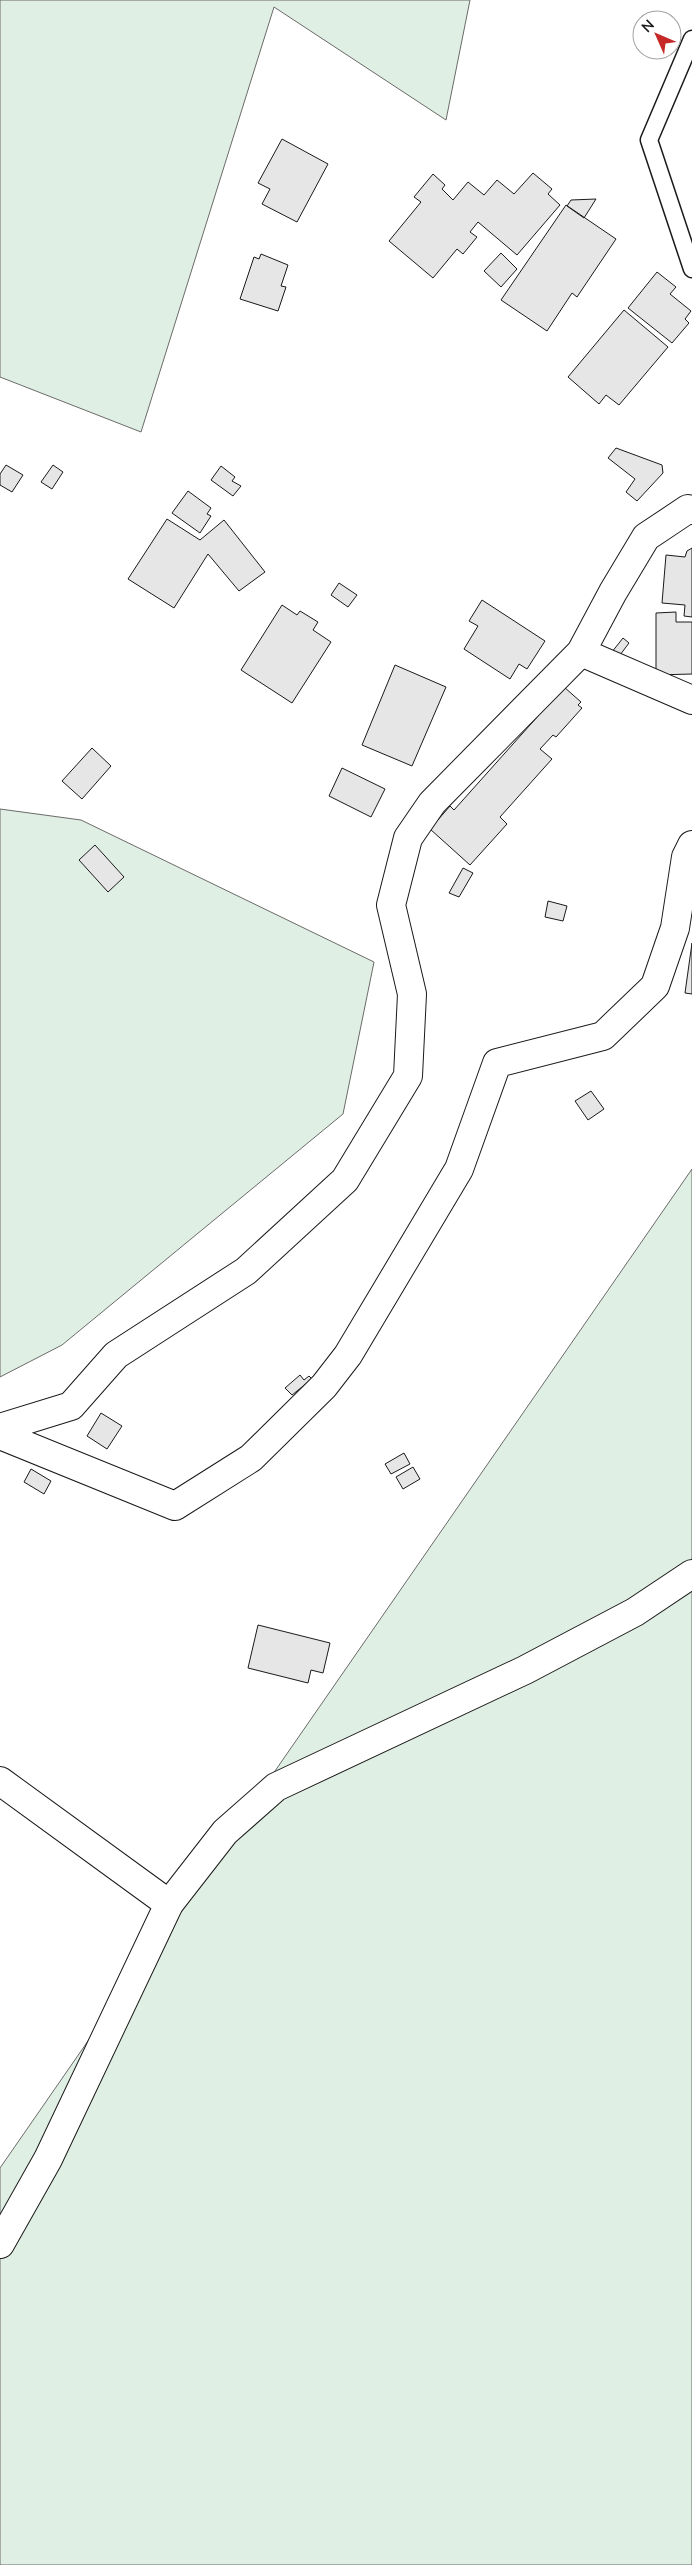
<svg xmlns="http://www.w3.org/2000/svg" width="692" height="2565" font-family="Lato,sans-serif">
<rect width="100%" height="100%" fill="#fff"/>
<!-- green -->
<path fill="#e0efe3" stroke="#6a6a6a" d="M0,0h470l-24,120 -172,-113 -133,425 -141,-55z
M0,809l81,11 293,142 -31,152 -281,231 -62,32z
M692,1169v1396h-692v-397z"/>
<!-- building -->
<path fill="#e6e6e6" stroke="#1a1a1a" d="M282,139l46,25 -31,58 -35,-18 8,-15 -12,-6z
M533,173l19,16 -4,5 12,11 -43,50 -39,-33 -8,10 7,5 -14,17 -6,-5 -24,29 -44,-37 32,-39 -7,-5 19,-23 12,11 -3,4 11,11 15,-18 16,13 13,-15 17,14z
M596,199l-12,19 -17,-12 4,-6z
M566,205l50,34 -39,58 -5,-4 -25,38 -46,-31z
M501,253l16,16 -16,18 -17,-16z
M261,254l27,11 -7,21 5,1 -8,24 -38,-12 14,-42 5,2z
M657,272l19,15 -6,7 21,17 -6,8 4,4 -17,20 -44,-35z
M624,310l44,37 -49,58 -13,-10 -7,9 -31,-27z
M616,448l46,17 1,8 -26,28 -11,-9 9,-13 -27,-21z
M6,465l17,10 -11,17 -12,-7v-11z
M53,465l10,7 -11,17 -11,-7z
M221,466l14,11 -3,4 9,5 -8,10 -22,-16z
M188,491l23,17 -4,6 4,2 -11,17 -28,-20z
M167,519l33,21 24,-20 41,52 -26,19 -31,-37 -34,54 -46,-29z
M692,548v69l-8,-1 1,-11 -23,-2 4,-48 19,2 2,-6z
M339,583l18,12 -9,12 -17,-12z
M482,600l63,41 -18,28 -8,-5 -9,15 -46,-30 14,-23 -9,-5z
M282,605l15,10 3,-4 18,11 -5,8 18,12 -39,61 -51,-33z
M676,612v10h16v52l-36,1v-62z
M623,638l6,5 -18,24 -7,-5z
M395,665l51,22 -34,79 -50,-21z
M564,687l17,15 -3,3 4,3 -26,29 -3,-2 -13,14 12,10 -52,58 7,7 -37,41 -40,-36 20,-23 4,4z
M92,748l19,18 -29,33 -20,-18z
M342,768l43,21 -14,28 -42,-21z
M95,845l29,32 -16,15 -29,-32z
M463,868l10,5 -14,24 -10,-4z
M548,901l19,5 -4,15 -18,-4z
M692,943v51l-7,-1z
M591,1091l13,18 -16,11 -13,-19z
M300,1375l4,5 5,-4 3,3 -20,16 -7,-7z
M101,1413l21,13 -15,23 -20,-13z
M404,1453l6,11 -19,10 -6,-10z
M413,1467l7,12 -17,10 -7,-12z
M31,1469l20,12 -7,13 -20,-12z
M258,1625l72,18 -7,30 -12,-3 -3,13 -60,-15z"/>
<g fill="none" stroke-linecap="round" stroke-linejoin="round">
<defs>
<path id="lane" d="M692,39l-43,101 43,129"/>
<path id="street" d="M581,652l111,48
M0,1428l71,-22 45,-51 130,-84 99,-91 63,-104 4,-82 -21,-89 17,-67 24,-35 149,-151 32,-60 33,-55 42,-28 4,1
M0,1435l175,71 76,-48 73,-72 24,-31 111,-186 38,-106 106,-27 52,-50 20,-58 11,-71 6,-12
M0,1781l169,123"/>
<path id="secondary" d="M0,2244l48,-85 121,-255 56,-72 51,-45 249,-117 110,-58 57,-38"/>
</defs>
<!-- lane casing -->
<use href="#lane" stroke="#1a1a1a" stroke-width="19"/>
<!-- street casing -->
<use href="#street" stroke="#1a1a1a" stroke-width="30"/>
<!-- secondary casing -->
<use href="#secondary" stroke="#1a1a1a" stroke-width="30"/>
<!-- lane -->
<use href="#lane" stroke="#fff" stroke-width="16"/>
<!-- street -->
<use href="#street" stroke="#fff" stroke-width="28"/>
<!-- secondary -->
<use href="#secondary" stroke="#fff" stroke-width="28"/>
</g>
<!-- north arrow -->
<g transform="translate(657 35) rotate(315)"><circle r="24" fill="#ffffff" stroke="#a3a3a3"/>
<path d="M0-4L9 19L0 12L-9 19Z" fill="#c62828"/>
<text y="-8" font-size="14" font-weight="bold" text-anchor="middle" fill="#1a1a1a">N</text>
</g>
</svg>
